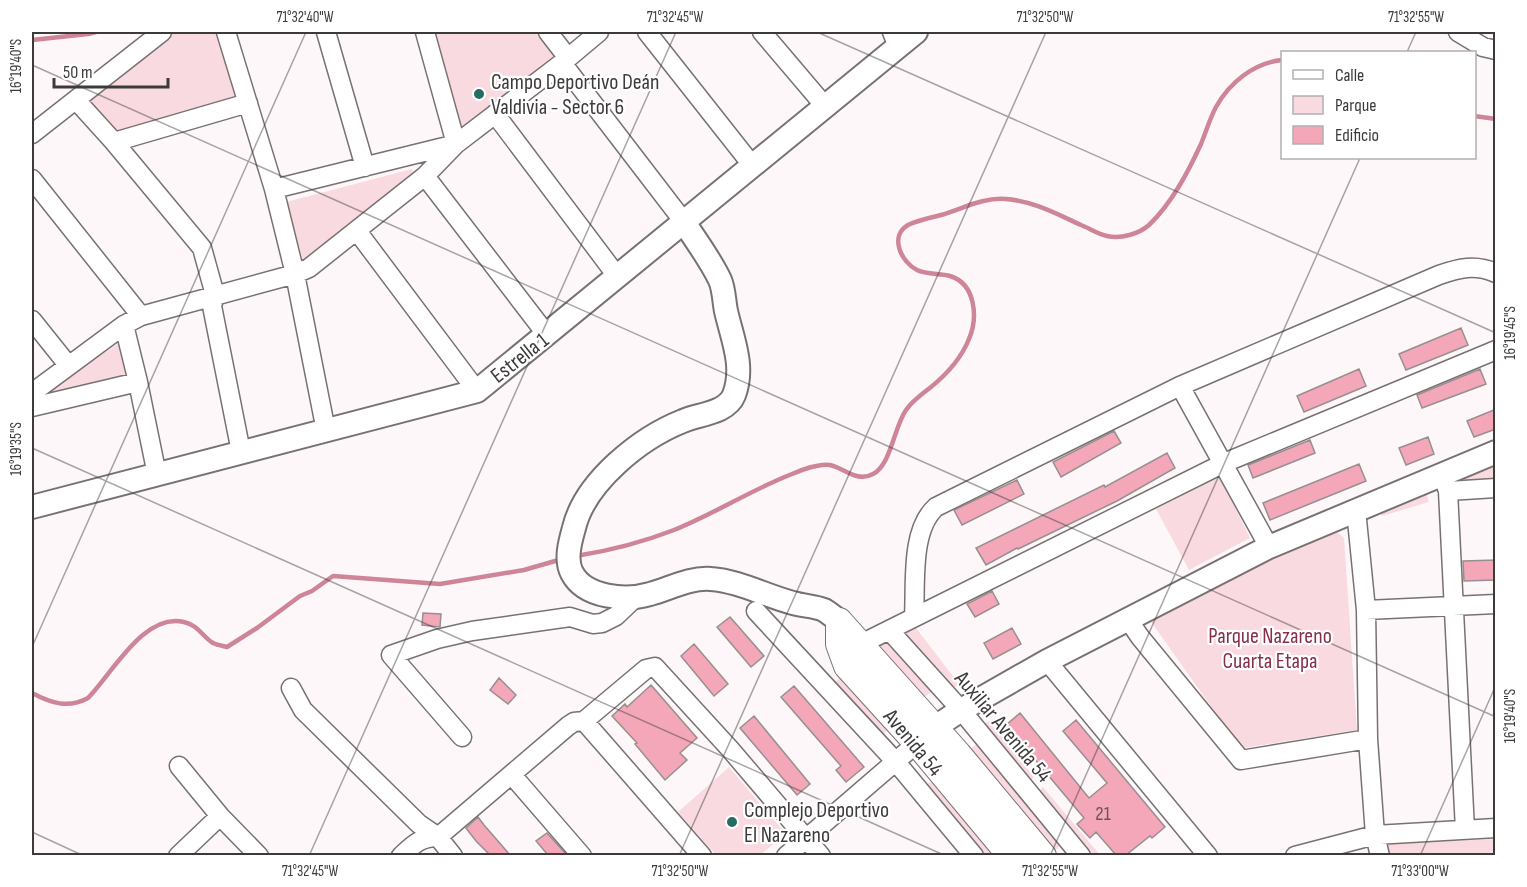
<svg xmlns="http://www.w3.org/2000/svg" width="1527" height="887" font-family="'Sofia Sans Condensed',sans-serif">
<rect width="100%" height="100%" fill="#fef7f9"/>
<!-- green -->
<path fill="#fadae1" d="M173,32h43l23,68 -125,33 -26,-33z
M432,32h104l20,25 -95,73z
M412,169l1,3 -110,88 -17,-58z
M119,343l10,34 -93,23z
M1495,460v20l-35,2v-6z
M1220,477l30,61 -61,32 -33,-61z
M1425,489l4,13 -47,14 -3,-7z
M1333,528l11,10 13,192 -114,18 -4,-2 -92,-130z
M916,628l43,56 -6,5 -48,-56z
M887,640l46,51 -13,9 -46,-55z
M843,674l49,53 -12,9 -47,-52z
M989,721l45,56 -3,3 -47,-56z
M978,743l84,101 -11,10 -85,-102z
M729,767l57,67 -26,21h-44l-38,-43z
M935,778l65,77h-17l-58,-69z
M1043,787l57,68h-6l-54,-65z
M1495,839v16h-109l-1,-10 4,-1z"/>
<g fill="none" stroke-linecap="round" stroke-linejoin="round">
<!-- stream -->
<path stroke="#ce8597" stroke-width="4.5" d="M32,40l56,-6 8,-2
M1474,116l22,3
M576,556c32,-5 67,-14 98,-26 40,-16 77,-40 118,-56 9,-4 28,-11 38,-9 14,3 27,18 43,9 18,-9 21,-47 33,-64 6,-9 16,-16 25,-23 16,-13 30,-28 38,-48 9,-21 7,-55 -19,-63 -10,-3 -23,-1 -33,-6 -16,-8 -28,-34 -9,-45 10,-5 22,-7 33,-10 21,-6 42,-18 65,-16 27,2 51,15 75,26 8,3 17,9 26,11 14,3 32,-2 42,-11 23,-22 39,-53 52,-81 5,-12 9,-26 15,-37 14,-25 38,-44 66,-47
M32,693c19,10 36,16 56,5 24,-24 56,-86 96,-76 14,3 18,14 29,21 4,2 10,3 14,4l30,-19 43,-32 12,-5 21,-15 107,8 84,-14 38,-11"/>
</g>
<!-- building -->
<path fill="#f3a7b9" stroke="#978f90" stroke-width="1.5" d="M1461,328l7,17 -62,25 -7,-16z
M1359,369l7,17 -62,26 -7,-16z
M1480,369l6,15 -64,24 -5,-13z
M1496,409v20l-22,8 -7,-16z
M1114,431l7,12 -60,34 -8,-15z
M1428,437l6,17 -28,11 -7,-17z
M1310,440l5,13 -62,25 -5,-13z
M1167,453l8,15 -58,33 -99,48 -1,-1 -31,17 -10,-17 128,-63 1,2z
M1359,464l7,17 -96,39 -7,-17z
M1017,480l7,14 -62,31 -8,-15z
M1496,560v20l-32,1 -1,-20z
M992,591l7,13 -24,13 -8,-13z
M423,613l18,1 -1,13 -18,-2z
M730,617l34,39 -13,11 -34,-40z
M1012,628l9,16 -28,15 -9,-16z
M694,644l34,40 -14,12 -33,-40z
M499,678l17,17 -8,9 -18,-14z
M651,685l46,53 -17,15 7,7 -22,20 -30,-36 2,-1 -25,-27 13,-12 2,3z
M794,686l70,81 -18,15 -10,-12 5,-4 -60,-69z
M1020,713l69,85 18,-15 -44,-52 13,-11 89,107 -13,11 -2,-2 -24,19h-10l-20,-23 -6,6 -13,-14 7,-6 -78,-93z
M754,716l56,68 -13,11 -57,-67z
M478,817l6,8 26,30h-20l-14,-14 -10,-13z
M547,833l20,22h-19l-12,-14z"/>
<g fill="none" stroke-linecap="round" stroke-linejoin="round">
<defs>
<path id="minor" d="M226,32l48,157 21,85 31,157
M326,32l39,135
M548,32l20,26
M647,32l105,133
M762,32l62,73
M892,32l6,15
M1458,32l25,15 13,3
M562,63l122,159
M76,100l38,42 88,106 13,47 -3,11 29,146
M495,114l122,162
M32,134l130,-102
M114,142l134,-39
M425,176l122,159
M32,179l109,137
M274,189l182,-45 -31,-112
M357,231l120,160
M32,320l36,45
M124,325l14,57 19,93
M1180,386l89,161
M32,393l92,-68 17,-9 154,-42 14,-6 116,-92 31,-32 106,-81 37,-31
M32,407l106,-25
M1442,474l6,17 17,339
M1448,491l48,-3
M1356,510l10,100 2,129 7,96 5,21
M1366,610l130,-6
M756,611l140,151 78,94
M914,617c2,-33 -4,-87 22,-110l244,-121 259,-111c20,-7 36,-11 57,-2
M1127,618l13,19 101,123 127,-21
M889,630l72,80 120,146
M852,652l7,-7 30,-15 335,-167 272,-113
M1047,661l161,195
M291,688l12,22 116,114 19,13 15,19
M584,721l118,135
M462,737l-71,-82 46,-16 35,-8 98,-14 23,7 9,-1 14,-7 21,-20
M179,766l41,50 39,40
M512,775l70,81
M178,856l42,-40
M401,856c13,-12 20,-19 37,-19l130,-111 6,-4 10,-1 62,-52 9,-2 75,82 91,107
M786,856l131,-113
M1295,856l80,-21 121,-7"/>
<path id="tertiary" d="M684,222c12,19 26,37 36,58 4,9 4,21 6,31 6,27 19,55 8,84 -7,18 -35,19 -51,26 -43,17 -98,61 -109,107 -4,14 -9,32 -2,45 13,25 54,28 78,21 19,-5 40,-17 61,-15 28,2 55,17 82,24 10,3 22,3 31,7 5,3 10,7 15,11
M32,507l445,-116 439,-359
M921,740l13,-12 27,-18 86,-49 222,-114 227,-95"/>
<path id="secondary" d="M839,621l119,133 85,102
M839,621v23l8,22 70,77 94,113"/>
</defs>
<!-- minor casing -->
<use href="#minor" stroke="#787172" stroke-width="21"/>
<!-- tertiary casing -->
<use href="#tertiary" stroke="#787172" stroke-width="26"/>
<!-- secondary casing -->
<use href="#secondary" stroke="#787172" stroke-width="28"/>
<!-- minor -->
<use href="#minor" stroke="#fff" stroke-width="18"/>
<!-- tertiary -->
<use href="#tertiary" stroke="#fff" stroke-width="22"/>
<!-- secondary -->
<use href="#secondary" stroke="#fff" stroke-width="26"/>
</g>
<!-- ticks -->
<path fill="none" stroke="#3d3a3a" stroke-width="1.5" stroke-opacity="0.45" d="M817,32l679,301M1407,52l9,-20M32,65l1464,652M32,448l914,408M32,647l274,-615M32,832l52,24M309,856l367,-824M679,856l367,-824M1050,856l310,-698M1420,856l76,-171"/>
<!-- markers -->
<g fill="#256d64" stroke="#fff" stroke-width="2">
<circle cx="479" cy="94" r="6"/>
<circle cx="732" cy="822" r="6"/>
</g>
<g text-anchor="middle" stroke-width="4.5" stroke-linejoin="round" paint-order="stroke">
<!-- number labels -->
<g font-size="20" fill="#6a555a">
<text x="1103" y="820">21</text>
</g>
<!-- poi labels -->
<g font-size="22" fill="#3d3a3a" stroke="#fff" text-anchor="start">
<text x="491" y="89">Campo Deportivo Deán<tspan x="491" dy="25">Valdivia - Sector 6</tspan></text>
<text x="744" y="817">Complejo Deportivo<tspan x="744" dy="25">El Nazareno</tspan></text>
</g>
<!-- street labels -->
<g font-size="22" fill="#3d3a3a" stroke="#fff">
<text transform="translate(519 357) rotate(-38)" y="8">Estrella 1</text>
<text transform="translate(1004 726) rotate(50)" y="8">Auxiliar Avenida 54</text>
<text transform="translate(914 742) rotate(50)" y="8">Avenida 54</text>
</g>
<!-- park labels -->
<g font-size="22" fill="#852f4a" stroke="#fff">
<text x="1270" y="643">Parque Nazareno<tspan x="1270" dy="25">Cuarta Etapa</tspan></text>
</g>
</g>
<!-- border -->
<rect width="1527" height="887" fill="none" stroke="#ffffff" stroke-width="66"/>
<!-- legend -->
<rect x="1281" y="51" width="195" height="108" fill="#ffffff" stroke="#b1b0b0" stroke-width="1.5"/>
<rect x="1293" y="70" width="30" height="9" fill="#ffffff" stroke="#b1b0b0" stroke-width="1.5"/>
<text x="1335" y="81" font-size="18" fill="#3d3a3a">Calle</text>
<rect x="1293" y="96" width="30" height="18" fill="#fadae1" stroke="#b1b0b0" stroke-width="1.5"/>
<text x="1335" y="111" font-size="18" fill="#3d3a3a">Parque</text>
<rect x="1293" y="126" width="30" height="18" fill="#f3a7b9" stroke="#b1b0b0" stroke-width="1.5"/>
<text x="1335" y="141" font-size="18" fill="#3d3a3a">Edificio</text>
<!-- scale -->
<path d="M54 78v9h114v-9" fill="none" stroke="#3d3a3a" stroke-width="3"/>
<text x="63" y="78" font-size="18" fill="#3d3a3a" stroke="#ffffff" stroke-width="4.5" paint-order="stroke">50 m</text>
<rect x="33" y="33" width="1461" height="821" fill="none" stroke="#3d3a3a" stroke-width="2"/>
<g font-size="15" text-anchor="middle" fill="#3d3a3a">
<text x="305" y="22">71°32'40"W</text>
<text x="675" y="22">71°32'45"W</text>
<text x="1045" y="22">71°32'50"W</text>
<text x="1416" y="22">71°32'55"W</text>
<text transform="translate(16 66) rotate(-90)" y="5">16°19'40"S</text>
<text transform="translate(1510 333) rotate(-90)" y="5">16°19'45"S</text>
<text transform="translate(16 449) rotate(-90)" y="5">16°19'35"S</text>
<text transform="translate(1510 716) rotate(-90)" y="5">16°19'40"S</text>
<text x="310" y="876">71°32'45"W</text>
<text x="680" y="876">71°32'50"W</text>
<text x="1050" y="876">71°32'55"W</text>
<text x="1420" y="876">71°33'00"W</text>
</g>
</svg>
